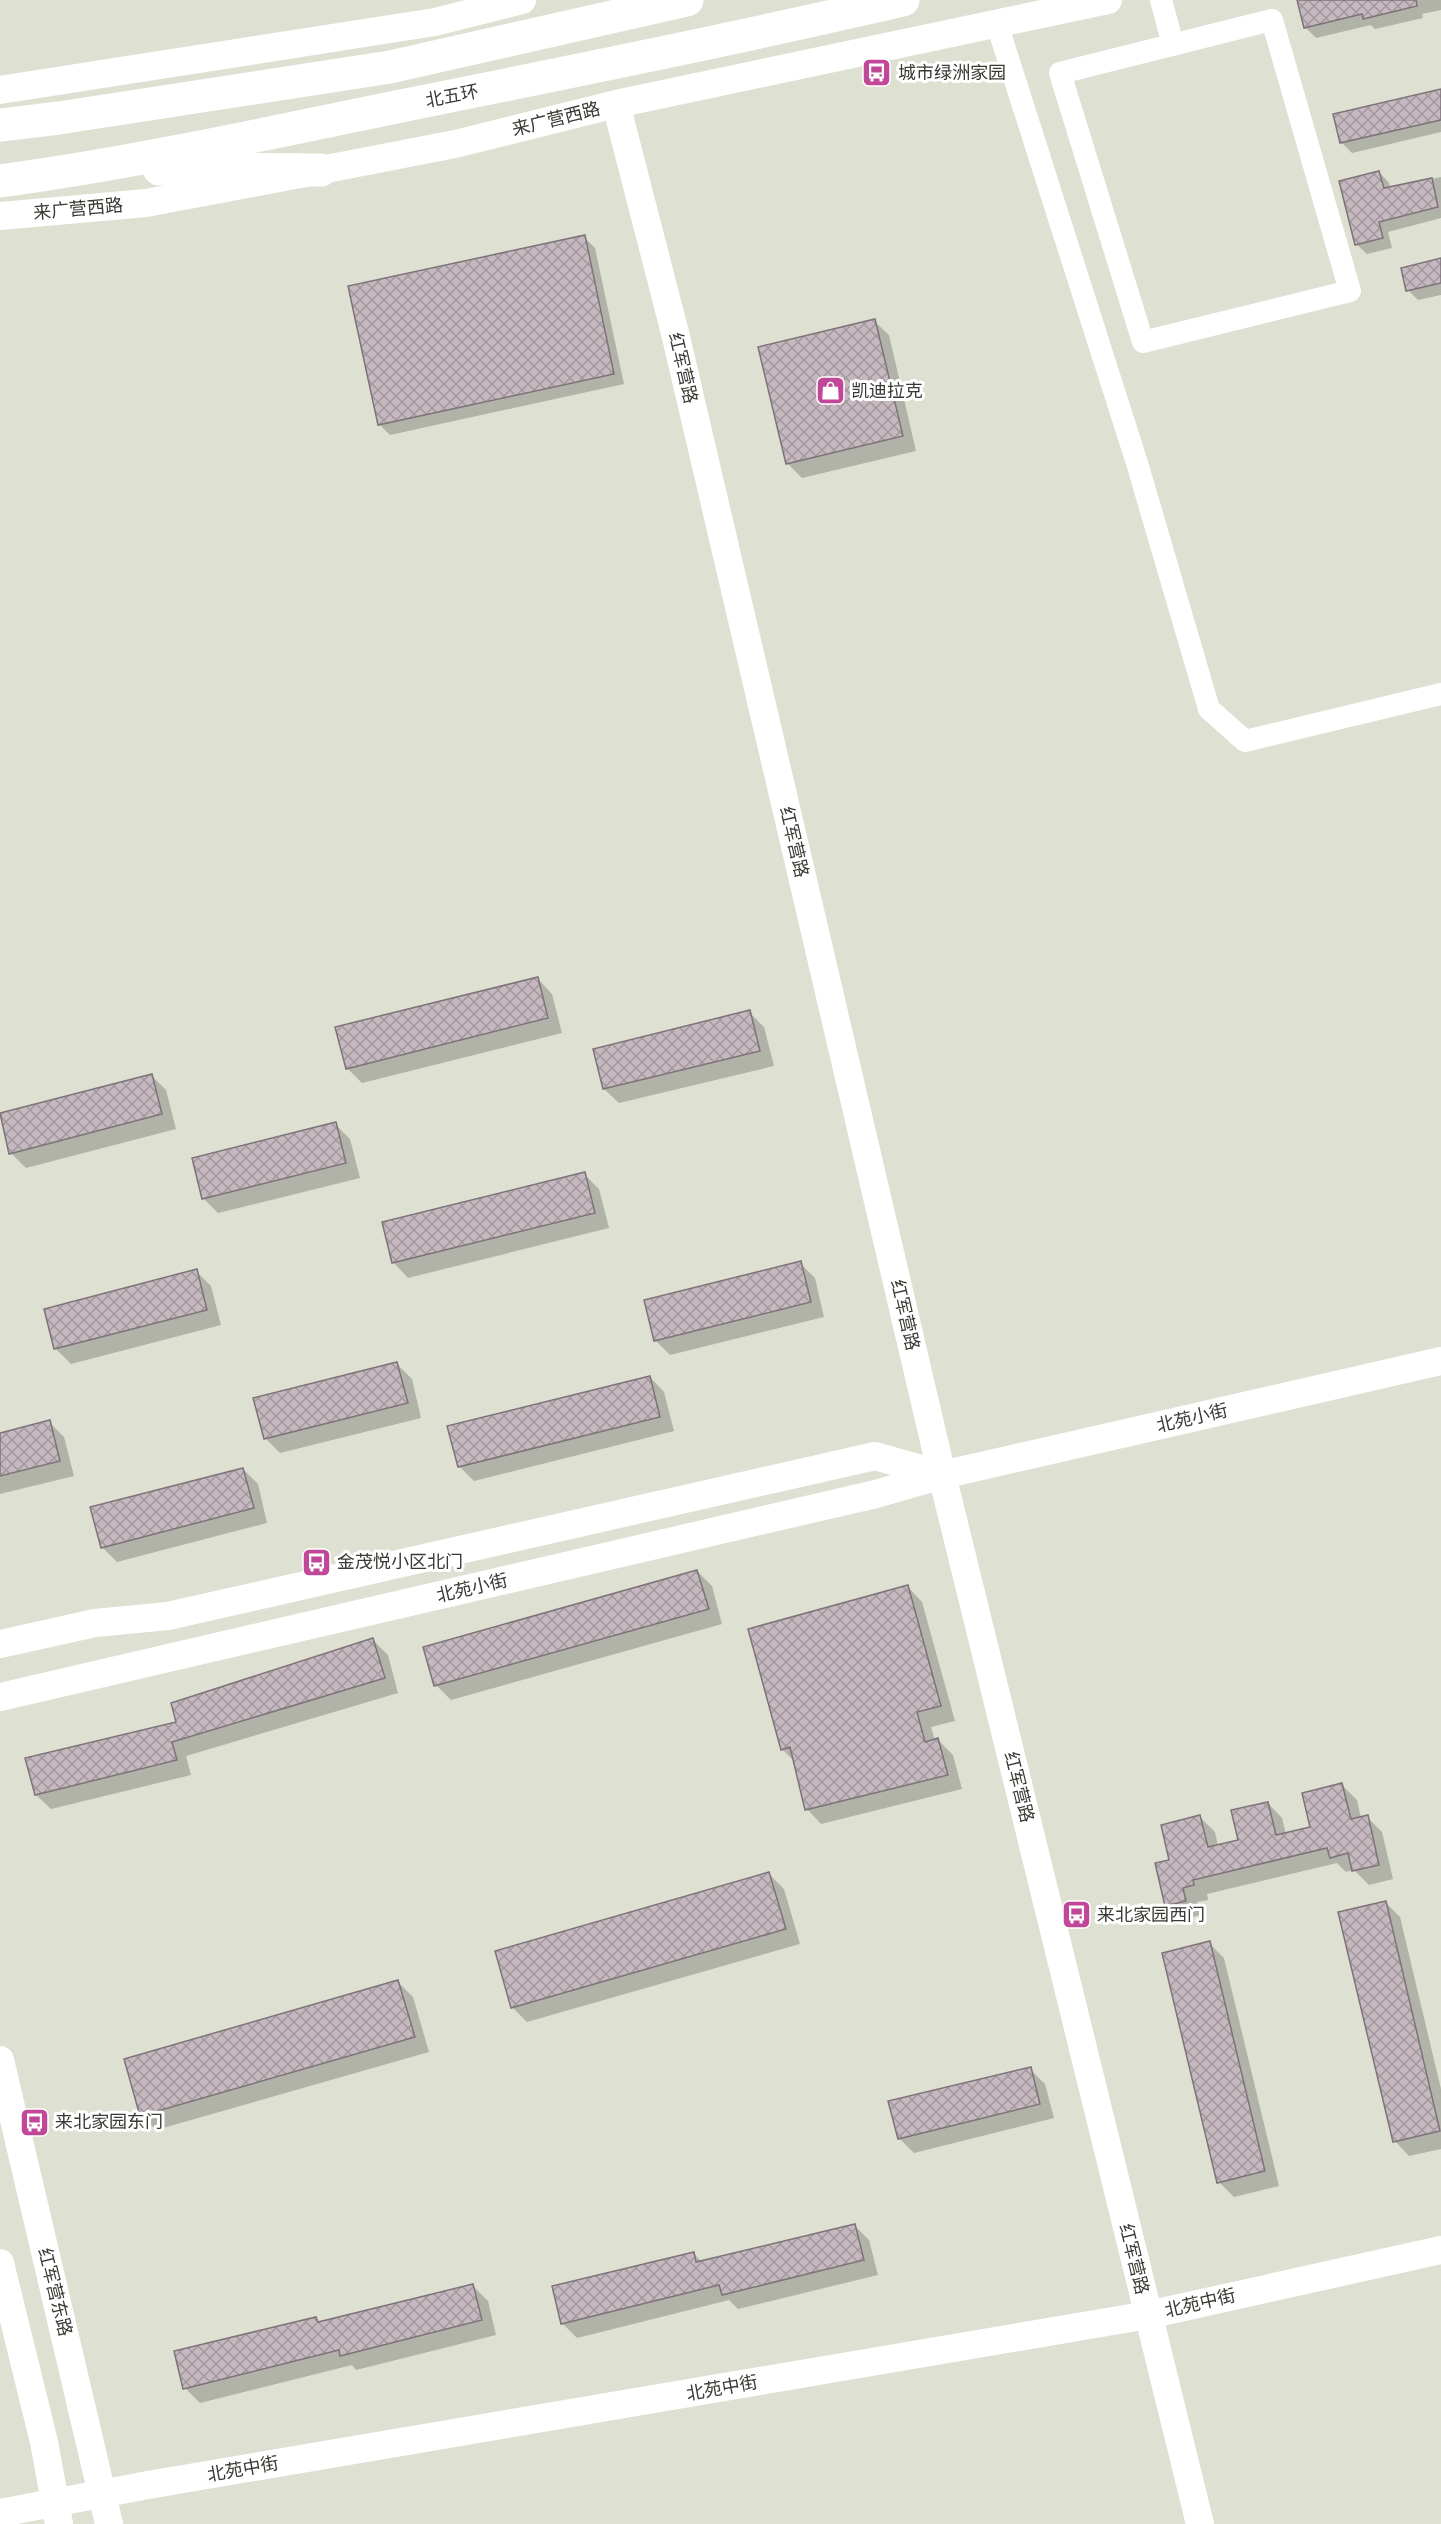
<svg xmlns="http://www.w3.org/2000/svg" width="1441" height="2524" font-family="Inter,'Noto Sans SC',sans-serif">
<defs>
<pattern id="building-cross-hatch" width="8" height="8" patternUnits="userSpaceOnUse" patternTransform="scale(1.5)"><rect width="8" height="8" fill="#c5b8bf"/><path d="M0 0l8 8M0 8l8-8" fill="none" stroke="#a1979c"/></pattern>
</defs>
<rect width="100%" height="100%" fill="#dee0d2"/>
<!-- shadow -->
<path fill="#0003" d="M1298,0h143v10l-19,4 1,4 -48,11 -4,-4 -55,13 -11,-11z
M1441,85v47l-89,21 -11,-11 100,-51z
M1379,172l10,11 1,5 51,-11v41l-53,14 4,16 -25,6 -11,-10z
M584,237l11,11 29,136 -234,51 -11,-11z
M1441,259v36l-23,5 -10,-10z
M874,321l15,14 27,116 -114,27 -15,-15z
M538,979l14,15 10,39 -200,50 -15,-15z
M749,1012l15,15 10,39 -155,37 -15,-14z
M151,1075l15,15 10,39 -150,39 -15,-15z
M335,1124l15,15 10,39 -142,35 -15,-15z
M584,1174l15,15 10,39 -201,50 -14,-15 -10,-40z
M800,1263l15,15 9,39 -154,38 -15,-15z
M196,1271l15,15 10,39 -150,39 -15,-15 -10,-39z
M397,1364l15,15 9,39 -141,35 -15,-15z
M650,1377l14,15 10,39 -200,50 -15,-15z
M49,1422l15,15 10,39 -74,18v-60z
M243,1469l15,15 9,39 -150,39 -15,-15z
M697,1571l15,15 10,38 -271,76 -15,-15z
M908,1587l14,15 33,119 -24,6 4,14 3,-1 15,15 9,34 -141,35 -14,-15 -12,-47 -13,-13z
M373,1640l15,15 10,38 -212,63 5,19 -140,34 -15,-14 142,-72z
M1342,1785l15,15 4,18 6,-1 15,15 11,47 -24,6 -15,-15 -8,2 -9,-9 -130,31 1,6 -11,2 3,13 -19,5 -15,-15 34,-88 15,15 3,14 22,-5 28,-38 14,15 4,16 26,-6z
M769,1874l15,15 16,55 -273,78 -15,-15z
M1385,1902l15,15 41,172v60l-32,7 -14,-15z
M1209,1943l15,15 55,228 -45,11 -15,-15z
M398,1982l15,15 16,55 -273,78 -15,-15z
M1030,2069l15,15 9,34 -140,35 -15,-15z
M854,2225l15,15 9,35 -140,34 -9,-9 -152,38 -15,-15 132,-69 8,8z
M473,2286l15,15 8,34 -140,35 -4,-5 -152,38 -15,-15 131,-69 4,4z"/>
<!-- building -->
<path fill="url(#building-cross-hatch)" stroke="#7f737a" stroke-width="1.5" d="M1297,0h119l1,6 -54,13 -1,-5 -58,14z
M1441,89v31l-101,23 -7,-29z
M1379,171l5,17 48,-10 6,29 -59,15 4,16 -28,7 -16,-64z
M585,235l29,139 -236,51 -30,-139z
M1441,258v25l-35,8 -5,-23z
M875,319l28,117 -117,28 -28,-117z
M538,977l10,41 -202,51 -11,-42z
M750,1010l10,41 -157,38 -10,-40z
M152,1074l10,40 -153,40 -9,-41z
M336,1122l10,41 -144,36 -10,-41z
M585,1172l10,41 -203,50 -10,-41z
M801,1261l10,41 -157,39 -10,-41z
M197,1269l10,41 -153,39 -10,-40z
M397,1362l11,41 -144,36 -11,-41z
M650,1376l10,41 -202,50 -11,-41z
M50,1420l10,41 -60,15v-43z
M243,1468l11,40 -153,40 -11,-41z
M697,1570l12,39 -275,77 -11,-39z
M908,1585l33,121 -24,6 8,30 13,-4 10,37 -143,35 -15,-63 -9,3 -33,-121z
M373,1638l12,40 -213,64 5,18 -142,35 -10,-37 151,-36 -5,-19z
M1342,1783l9,36 17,-4 11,50 -27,6 -4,-18 -18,5 -3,-10 -134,32 1,5 -11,3 3,13 -21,5 -10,-43 14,-3 -8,-35 39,-10 8,32 30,-7 -7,-30 37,-8 8,33 34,-8 -8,-34z
M769,1872l17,57 -275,79 -16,-57z
M1386,1901l54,230 -47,11 -55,-230z
M1210,1941l55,230 -48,12 -55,-230z
M398,1980l17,57 -275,79 -16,-57z
M1031,2067l9,37 -142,35 -10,-38z
M855,2224l9,36 -142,35 -3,-10 -158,39 -9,-38 142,-34 2,10z
M473,2284l9,36 -142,36 -1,-6 -156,39 -9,-38 142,-34 2,5z"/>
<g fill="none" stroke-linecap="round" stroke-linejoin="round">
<!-- minor -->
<path stroke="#fff" stroke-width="22" d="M1161,0l12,45
M1272,20l78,271 -207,51 -83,-269z
M997,24l140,439 72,246 36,32 196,-47"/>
<!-- tertiary -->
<path stroke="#fff" stroke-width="28" d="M0,90l435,-68 87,-22
M616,104l59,229 267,1142 258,1049
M0,216l146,-13 175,-33 134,-26 161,-40 492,-104
M0,1644l95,-21 73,-7 707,-160 67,19
M0,1697l876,-203 66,-19 499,-114
M0,2060l109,464
M0,2263l44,179 15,82
M0,2513l148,-28 1000,-170 293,-65"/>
<!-- motorway -->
<path stroke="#fff" stroke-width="33" d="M0,125l59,-7 331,-51 297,-67
M159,169l162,1
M0,181c133,-18 264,-47 396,-74 169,-34 338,-68 507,-107"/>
</g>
<!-- icons -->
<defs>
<symbol id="bus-square" viewBox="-11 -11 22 22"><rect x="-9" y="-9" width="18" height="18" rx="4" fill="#c14799" stroke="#fff"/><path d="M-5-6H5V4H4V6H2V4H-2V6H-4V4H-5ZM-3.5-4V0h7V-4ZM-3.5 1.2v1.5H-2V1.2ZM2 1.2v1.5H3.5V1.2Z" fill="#fff"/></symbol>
<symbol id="shop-square" viewBox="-11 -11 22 22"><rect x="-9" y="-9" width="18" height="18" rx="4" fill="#c14799" stroke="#fff"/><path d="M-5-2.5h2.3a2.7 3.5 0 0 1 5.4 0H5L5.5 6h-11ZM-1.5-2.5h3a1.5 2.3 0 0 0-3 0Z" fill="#fff"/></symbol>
</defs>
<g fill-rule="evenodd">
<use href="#bus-square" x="860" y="56" width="33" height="33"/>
<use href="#shop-square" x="814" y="374" width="33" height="33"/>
<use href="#bus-square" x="300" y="1546" width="33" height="33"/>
<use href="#bus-square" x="1060" y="1898" width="33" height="33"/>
<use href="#bus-square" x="18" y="2106" width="33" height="33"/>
</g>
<g text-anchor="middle" stroke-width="6" stroke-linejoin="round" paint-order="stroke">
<!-- poi labels -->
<g font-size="18" fill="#393a34" stroke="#fff" text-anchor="start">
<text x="898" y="79">城市绿洲家园</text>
<text x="851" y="397">凯迪拉克</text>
<text x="337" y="1568">金茂悦小区北门</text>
<text x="1097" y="1921">来北家园西门</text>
<text x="55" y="2128">来北家园东门</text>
</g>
<!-- street labels -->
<g font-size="18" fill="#393a34" stroke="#fff">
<text transform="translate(452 96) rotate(-11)" y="6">北五环</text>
<text transform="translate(556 119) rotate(-14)" y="6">来广营西路</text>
<text transform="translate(78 209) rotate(-5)" y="6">来广营西路</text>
<text transform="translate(683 368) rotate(77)" y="6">红军营路</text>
<text transform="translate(794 842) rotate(77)" y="6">红军营路</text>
<text transform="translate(905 1315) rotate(77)" y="6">红军营路</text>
<text transform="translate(1192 1418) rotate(-13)" y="6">北苑小街</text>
<text transform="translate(472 1588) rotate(-13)" y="6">北苑小街</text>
<text transform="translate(1019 1787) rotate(76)" y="6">红军营路</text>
<text transform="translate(1134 2259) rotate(76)" y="6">红军营路</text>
<text transform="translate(55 2292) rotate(76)" y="6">红军营东路</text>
<text transform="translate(1200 2303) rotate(-13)" y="6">北苑中街</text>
<text transform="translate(722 2388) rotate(-10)" y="6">北苑中街</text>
<text transform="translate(243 2469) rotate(-10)" y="6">北苑中街</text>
</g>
</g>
</svg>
